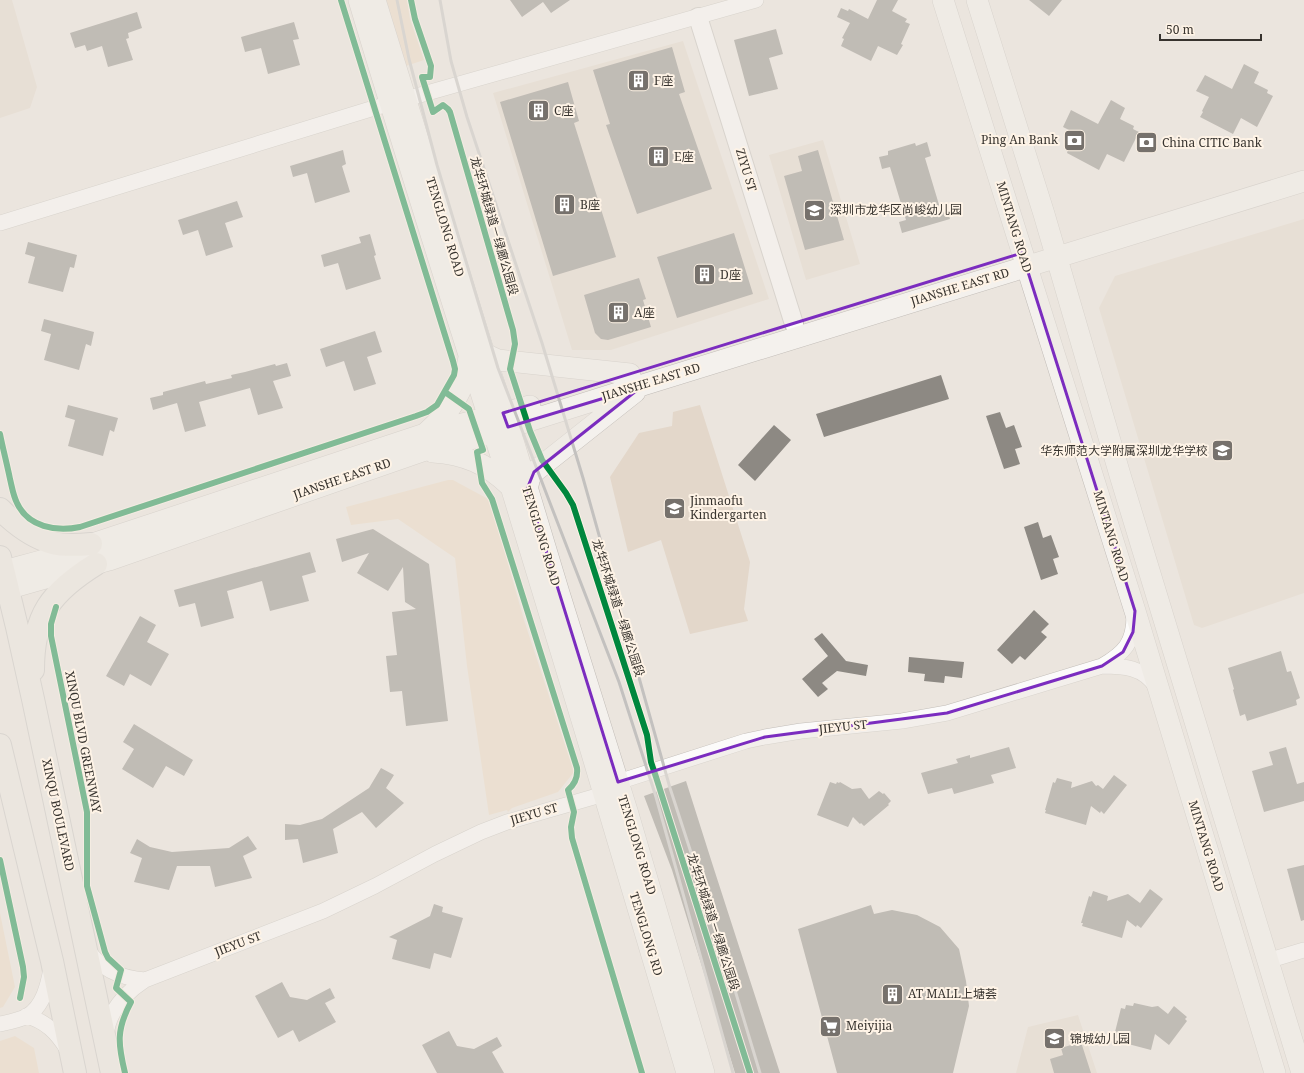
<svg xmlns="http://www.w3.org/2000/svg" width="1304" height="1073" font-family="'Noto Serif','Noto Sans SC',serif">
<rect width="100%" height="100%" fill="#ebe5de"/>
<!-- built -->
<path fill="#e3d7ca" d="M0,0h12l25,87 -7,21 -30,10z
M683,41l86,258 -158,51h-39l-79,-257z
M823,140l37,124 -54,16 -37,-125z
M1304,219v374l-102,35 -8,-3 -95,-317 16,-32z
M700,405l50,157 -6,47 4,12 -58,13 -29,-94 -33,12 -18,-75 29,-44 33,-7 1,-14z
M1078,1015l19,58h-81l12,-46z"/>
<!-- green -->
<path fill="#ecd8c1" d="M383,0h24l3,19 14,41 -21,7z
M448,480h5l37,20 34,120 50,152 -16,20 -46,16 -4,4 -1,-2 -18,5 -22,-149 -12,-108 -57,-39 -47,6 -5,-18z
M0,913l15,74 -12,20 -3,1z
M15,1036l19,12 5,25h-39v-32z"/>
<!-- building -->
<path fill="#8d8983" d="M510,0h60l-19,13 -8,-11 -21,15z
M877,0h21l-6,11 15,8 -2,3 5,2 -9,20 2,1 -6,10 -19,-9 -7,15 -30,-15 3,-7 -2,-1 8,-15 -13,-6 4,-9 7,3 1,-2 19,10z
M1029,0h33l-13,16z
M137,12l5,16 -14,5 1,5 -3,1 7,21 -25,7 -6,-21 -15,5 -2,-6 -10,3 -5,-15z
M294,22l5,17 -6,1 7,25 -32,9 -7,-26 -16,4 -4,-15z
M776,29l7,25 -14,4 9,31 -29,7 -15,-56z
M672,47l13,45 -6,2 33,95 -75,25 -31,-89 4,-1 -17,-54z
M1244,64l15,8 -5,11 14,7 -1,3 6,3 -16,31 -16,-9 -8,16 -33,-17 3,-5 -1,-1 7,-14 -13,-6 9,-16 27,14z
M568,82l11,39 -5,2 42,134 -63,19 -53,-174z
M1111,100l14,8 -5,11 14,7 -1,3 6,3 -15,30 -17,-8 -8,16 -32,-17 2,-6 -1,-1 7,-13 -12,-6 8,-17 27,14z
M927,142l4,14 -6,2 15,50 6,-2 4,13 -48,14 -3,-11 7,-2 -16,-53 -8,2 -3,-12 9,-2v-4l27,-8 1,3z
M343,150l3,14 -4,2 8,26 -35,11 -8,-30 -14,4 -3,-11z
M818,150l26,90 -39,10 -21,-74 18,-5 -4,-15z
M237,201l6,16 -18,6 8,24 -27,9 -8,-26 -15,5 -5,-15z
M734,233l19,61 -76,24 -20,-61z
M370,234l6,21 -2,1 7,23 -35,11 -8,-27 -14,4 -3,-12 40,-12 -2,-6z
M28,242l49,13 -3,13 -4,-1 -7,25 -35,-9 7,-26 -10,-3z
M639,278l7,21 -3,1 8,27 -43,13 -7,-1 -6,-6 -11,-38z
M44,319l50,13 -3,14 -5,-2 -7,26 -35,-10 7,-26 -10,-3z
M375,331l7,21 -15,5 9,27 -22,7 -10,-30 -18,6 -6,-18z
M287,363l4,13 -18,5 10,27 -25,7 -8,-27 -51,14 7,24 -21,6 -8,-29 -24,7 -3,-12 13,-3v-3l42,-11 1,3 26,-6 -1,-3 14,-3 30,-8 1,2z
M941,375l8,24 -125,38 -8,-23z
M68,405l50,13 -4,14 -4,-2 -7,26 -35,-10 7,-26 -10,-3z
M1000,412l6,16 8,-3 8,22 -7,2 5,15 -16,5 -18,-53z
M774,425l17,15 -36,41 -17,-16z
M1038,522l5,16 8,-3 8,22 -6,2 5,15 -17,6 -17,-53z
M373,529l56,35 19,157 -42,5 -4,-35 -12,1 -4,-36 11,-1 -5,-43 24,-3 -11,-7 -2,-35 -15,24 -31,-18 12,-20 -27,9 -6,-23z
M310,552l6,20 -14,4 7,25 -39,10 -8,-30 -35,10 7,27 -33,9 -6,-24 -16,4 -5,-17z
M1034,610l15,14 -8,8 6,5 -22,23 -5,-4 -8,8 -15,-14z
M140,616l16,9 -9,17 22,12 -18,32 -21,-12 -6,12 -18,-10z
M822,633l24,28 22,4 -2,11 -29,-5 -15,12 6,6 -10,8 -16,-18 26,-23 -14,-17z
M1281,651l6,21 4,-1 9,27 -4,2 1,5 -50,16 -2,-7 -5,2 -7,-26 1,-1 -6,-21z
M909,657l55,5 -2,16 -17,-2 -1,7 -20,-2 1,-7 -17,-2z
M134,724l59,36 -9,16 -18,-10 -13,22 -31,-19 12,-20 -11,-7z
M1009,747l7,21 -25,7 3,8 -40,11 -2,-6 -24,6 -7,-21 37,-10 -2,-4 14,-4v3z
M1286,747l11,37 7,-2v19l-40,11 -12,-41 21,-6 -4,-13z
M381,768l13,7 -8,13 18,15 -28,25 -14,-16 -29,17 5,24 -35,10 -5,-24 -13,1v-16l15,1 22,-6 47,-31z
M1114,775l13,10 -23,29 -3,-3 -1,2 -9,-7 -5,19 -41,-12 1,-3h-1l8,-28 2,1 2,-5 15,4 -1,6 21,-7 4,5 2,-1 5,4z
M686,781l27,85 67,207h-45l-63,-203 -28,-74z
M830,782l6,2 1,-2 2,1 1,-1 12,7 9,-1 8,11 10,-8 4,3 1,-1 7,8 -3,3 1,1 -25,21 -3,-3 -1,1 -7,-7 -5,10 -31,-12z
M248,836l9,13 -14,7 9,22 -37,9 -5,-21h-33l-8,24 -35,-8 8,-24 -12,-5 7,-14 13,8 22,5 57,-4z
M1304,865v55l-3,1 -14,-52z
M1150,889l13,10 -22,29 -4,-3 -1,2 -9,-7 -5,18 -40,-12 1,-3h-2l8,-27 2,1 2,-6 15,5 -1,5 21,-7 12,9z
M434,904l9,3 -1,5 21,6 -12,40 -17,-5 -4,16 -38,-10 5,-19 -8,-3 41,-21z
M871,905l3,9 18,-4 25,5 23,12 19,22 7,32 3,25 -16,67h-116l-39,-144z
M282,982l8,15 17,3 23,-12 5,10 -10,5 11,19 -37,20 -6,-12 -15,8 -23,-42z
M1134,1003l18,4 6,-1 10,8 6,-8 13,11 -2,2 2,2 -18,24 -14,-11 -4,16 -38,-10 8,-32 4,1 1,-4 7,1z
M449,1031l8,15 17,3 23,-12 5,9 -10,6 12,21h-67l-15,-28z
M1081,1042l10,31h-37l-4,-14 13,-4 -2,-7z"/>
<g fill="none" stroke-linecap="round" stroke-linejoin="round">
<defs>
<path id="minor" d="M0,223l374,-115 382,-108
M1102,666c21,0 42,1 54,21
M87,949c14,21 34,29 58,31
M1267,961l37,-11
M26,1016c20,5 31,17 41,33
M0,1024c9,-2 20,-4 27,-8 16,-9 21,-31 24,-47
M106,1035c3,-25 19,-42 39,-55l178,-69 52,-25 60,-32 46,-22 26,-10 97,-28 14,-12 128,-41 19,-4 36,-6 101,-10 45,-8 155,-47c22,-13 32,-23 32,-50"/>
<path id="tertiary" d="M698,17l96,307"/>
<path id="secondary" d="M359,0c49,164 101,327 153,490 60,194 117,388 175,583
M375,0l108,350 31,94 45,149 69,221 76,259
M943,0l192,611 140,462
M977,0l67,214 76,261 182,598
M483,350l4,5 11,5 132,14
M426,433c26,-23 38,-40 43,-76
M433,452c32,2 54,12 77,34
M527,489l3,-12 4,-5 101,-80
M0,572l41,-11 384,-127 105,-28
M0,591l109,-31 313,-109 56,-14 168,-53 658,-203"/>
<path id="primary" d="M0,509c14,14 34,29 53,34 12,3 26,2 38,1
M0,557l17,70 16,72 79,374
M33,670c0,-55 18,-78 63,-106
M0,745l52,216 23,112"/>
</defs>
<!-- minor casing -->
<use href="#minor" stroke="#c2bdb8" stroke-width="16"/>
<!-- tertiary casing -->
<use href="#tertiary" stroke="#c2bdb8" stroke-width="20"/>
<!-- secondary casing -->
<use href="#secondary" stroke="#c2bdb8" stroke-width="22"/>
<!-- primary casing -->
<use href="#primary" stroke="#c4c1be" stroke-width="24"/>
<!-- minor -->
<use href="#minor" stroke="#fcfbfa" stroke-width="15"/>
<!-- tertiary -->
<use href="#tertiary" stroke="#fcfbfa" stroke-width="18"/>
<!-- secondary -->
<use href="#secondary" stroke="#f4f1ed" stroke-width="21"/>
<!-- primary -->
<use href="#primary" stroke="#ece7e0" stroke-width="22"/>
<!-- rail -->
<path stroke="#c3c1bf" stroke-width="3" d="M397,0l12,59 28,106 61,203 121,314 37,115 77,276
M440,0l11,61 16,56 75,226 41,135 87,310 55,169 35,116"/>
<defs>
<path id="cycleway" d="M411,0l4,19 16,47 -1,11h-8l11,35 10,-7 5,4 2,3 63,218 2,14 -5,25 20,62 12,29 24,33 7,12 74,230 4,27 5,15 94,296
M445,392l24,17 14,41 -6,2 5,31 10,16 85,269c1,9 -2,16 -9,22l6,22 -3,15 1,11 70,235
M0,434c3,15 7,30 10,45 2,8 3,16 7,24 11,24 39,29 63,24l336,-111 11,-4 10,-7 17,-30 1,-6 -2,-8 -112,-361
M56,607l-5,17v12l36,176v74l18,66 3,6 13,12 -5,18 15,14c-15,28 -13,42 -6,71
M0,860l23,107 1,10 -4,21"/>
</defs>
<!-- cycleway casing -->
<use href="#cycleway" stroke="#fef3e6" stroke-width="8"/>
<!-- cycleway -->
<use href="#cycleway" stroke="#00873e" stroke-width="6"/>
</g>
<!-- marked area -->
<path d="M0 0H1304V1073H0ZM1022,253l113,358 -2,21 -10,20 -21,14 -155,47 -182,24 -147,45 -91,-293 7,-17 107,-85 -133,40 -5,-14z" fill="#ebe5de" fill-opacity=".55" fill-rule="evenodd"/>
<path fill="none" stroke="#7b2cbf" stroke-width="3" stroke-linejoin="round" d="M1022,253l113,358 -2,21 -10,20 -21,14 -155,47 -182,24 -147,45 -91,-293 7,-17 107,-85 -133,40 -5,-14z"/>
<!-- icons -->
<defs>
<symbol id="building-square" viewBox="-11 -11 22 22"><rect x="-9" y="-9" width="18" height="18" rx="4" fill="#76716c" stroke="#fef3e6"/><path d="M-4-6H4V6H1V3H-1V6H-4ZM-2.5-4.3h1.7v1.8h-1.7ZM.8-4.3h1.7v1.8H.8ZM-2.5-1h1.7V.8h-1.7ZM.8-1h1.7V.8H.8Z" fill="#fff"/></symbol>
<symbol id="bank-square" viewBox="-11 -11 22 22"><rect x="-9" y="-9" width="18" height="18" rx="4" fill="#76716c" stroke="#fef3e6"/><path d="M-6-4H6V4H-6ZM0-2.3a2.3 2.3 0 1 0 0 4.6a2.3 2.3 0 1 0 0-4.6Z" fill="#fff"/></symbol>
<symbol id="school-square" viewBox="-11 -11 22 22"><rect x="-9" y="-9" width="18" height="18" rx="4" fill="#76716c" stroke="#fef3e6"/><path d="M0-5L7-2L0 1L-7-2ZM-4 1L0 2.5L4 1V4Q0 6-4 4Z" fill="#fff"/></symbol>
<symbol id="supermarket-square" viewBox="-11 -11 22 22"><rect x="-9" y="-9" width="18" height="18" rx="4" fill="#76716c" stroke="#fef3e6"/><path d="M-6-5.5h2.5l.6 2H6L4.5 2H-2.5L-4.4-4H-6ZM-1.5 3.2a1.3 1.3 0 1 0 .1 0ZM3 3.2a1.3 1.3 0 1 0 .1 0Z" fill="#fff"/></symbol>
</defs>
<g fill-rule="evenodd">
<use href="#building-square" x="626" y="68" width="25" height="25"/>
<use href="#building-square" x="526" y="98" width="25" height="25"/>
<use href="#bank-square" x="1062" y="128" width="25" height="25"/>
<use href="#bank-square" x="1134" y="130" width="25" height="25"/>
<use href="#building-square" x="646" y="144" width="25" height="25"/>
<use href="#building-square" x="552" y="192" width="25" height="25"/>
<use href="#school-square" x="802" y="198" width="25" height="25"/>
<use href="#building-square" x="692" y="262" width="25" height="25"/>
<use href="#building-square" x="606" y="300" width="25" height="25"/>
<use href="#school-square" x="1210" y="438" width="25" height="25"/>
<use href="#school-square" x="662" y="496" width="25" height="25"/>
<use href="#building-square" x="880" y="982" width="25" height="25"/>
<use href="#supermarket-square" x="818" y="1014" width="25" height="25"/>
<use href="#school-square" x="1042" y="1026" width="25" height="25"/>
</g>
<g text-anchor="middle" stroke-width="4" stroke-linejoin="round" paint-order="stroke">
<!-- poi labels -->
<g font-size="12" fill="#37332e" stroke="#fef3e6" text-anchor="start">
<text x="654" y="85">F座</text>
<text x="554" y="115">C座</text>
<text x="1058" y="144" text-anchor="end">Ping An Bank</text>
<text x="1162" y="147">China CITIC Bank</text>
<text x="674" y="161">E座</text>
<text x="580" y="209">B座</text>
<text x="830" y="214">深圳市龙华区尚峻幼儿园</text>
<text x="720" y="279">D座</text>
<text x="634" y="317">A座</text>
<text x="1208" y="455" text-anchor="end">华东师范大学附属深圳龙华学校</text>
<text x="690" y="505">Jinmaofu<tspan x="690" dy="14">Kindergarten</tspan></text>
<text x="908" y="998">AT MALL上塘荟</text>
<text x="846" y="1030">Meiyijia</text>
<text x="1070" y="1043">锦城幼儿园</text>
</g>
<!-- street labels -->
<g font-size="12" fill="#37332e" stroke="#fef3e6">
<text transform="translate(746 170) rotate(73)" y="4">ZIYU ST</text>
<text transform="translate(494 226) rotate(74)" y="4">龙华环城绿道－绿廊公园段</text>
<text transform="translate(445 227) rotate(73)" y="4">TENGLONG ROAD</text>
<text transform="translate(1014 227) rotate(73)" y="4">MINTANG ROAD</text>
<text transform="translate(960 287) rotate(-17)" y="4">JIANSHE EAST RD</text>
<text transform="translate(651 382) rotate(-17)" y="4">JIANSHE EAST RD</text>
<text transform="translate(342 479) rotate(-19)" y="4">JIANSHE EAST RD</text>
<text transform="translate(541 536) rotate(73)" y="4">TENGLONG ROAD</text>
<text transform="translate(1111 536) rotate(73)" y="4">MINTANG ROAD</text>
<text transform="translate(618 608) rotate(72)" y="4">龙华环城绿道－绿廊公园段</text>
<text transform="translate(843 727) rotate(-6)" y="4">JIEYU ST</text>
<text transform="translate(83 742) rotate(79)" y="4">XINQU BLVD GREENWAY</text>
<text transform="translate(534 814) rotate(-16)" y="4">JIEYU ST</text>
<text transform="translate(58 815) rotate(78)" y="4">XINQU BOULEVARD</text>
<text transform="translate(637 845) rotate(73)" y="4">TENGLONG ROAD</text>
<text transform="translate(1206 846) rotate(73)" y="4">MINTANG ROAD</text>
<text transform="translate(713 922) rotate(72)" y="4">龙华环城绿道－绿廊公园段</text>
<text transform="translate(646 934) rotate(73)" y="4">TENGLONG RD</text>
<text transform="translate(238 944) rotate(-21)" y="4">JIEYU ST</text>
</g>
</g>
<!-- scale -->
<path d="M1160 34v6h101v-6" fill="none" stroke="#37332e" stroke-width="2"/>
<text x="1166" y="34" font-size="12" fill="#37332e" stroke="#fef3e6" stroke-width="3" paint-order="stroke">50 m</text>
</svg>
